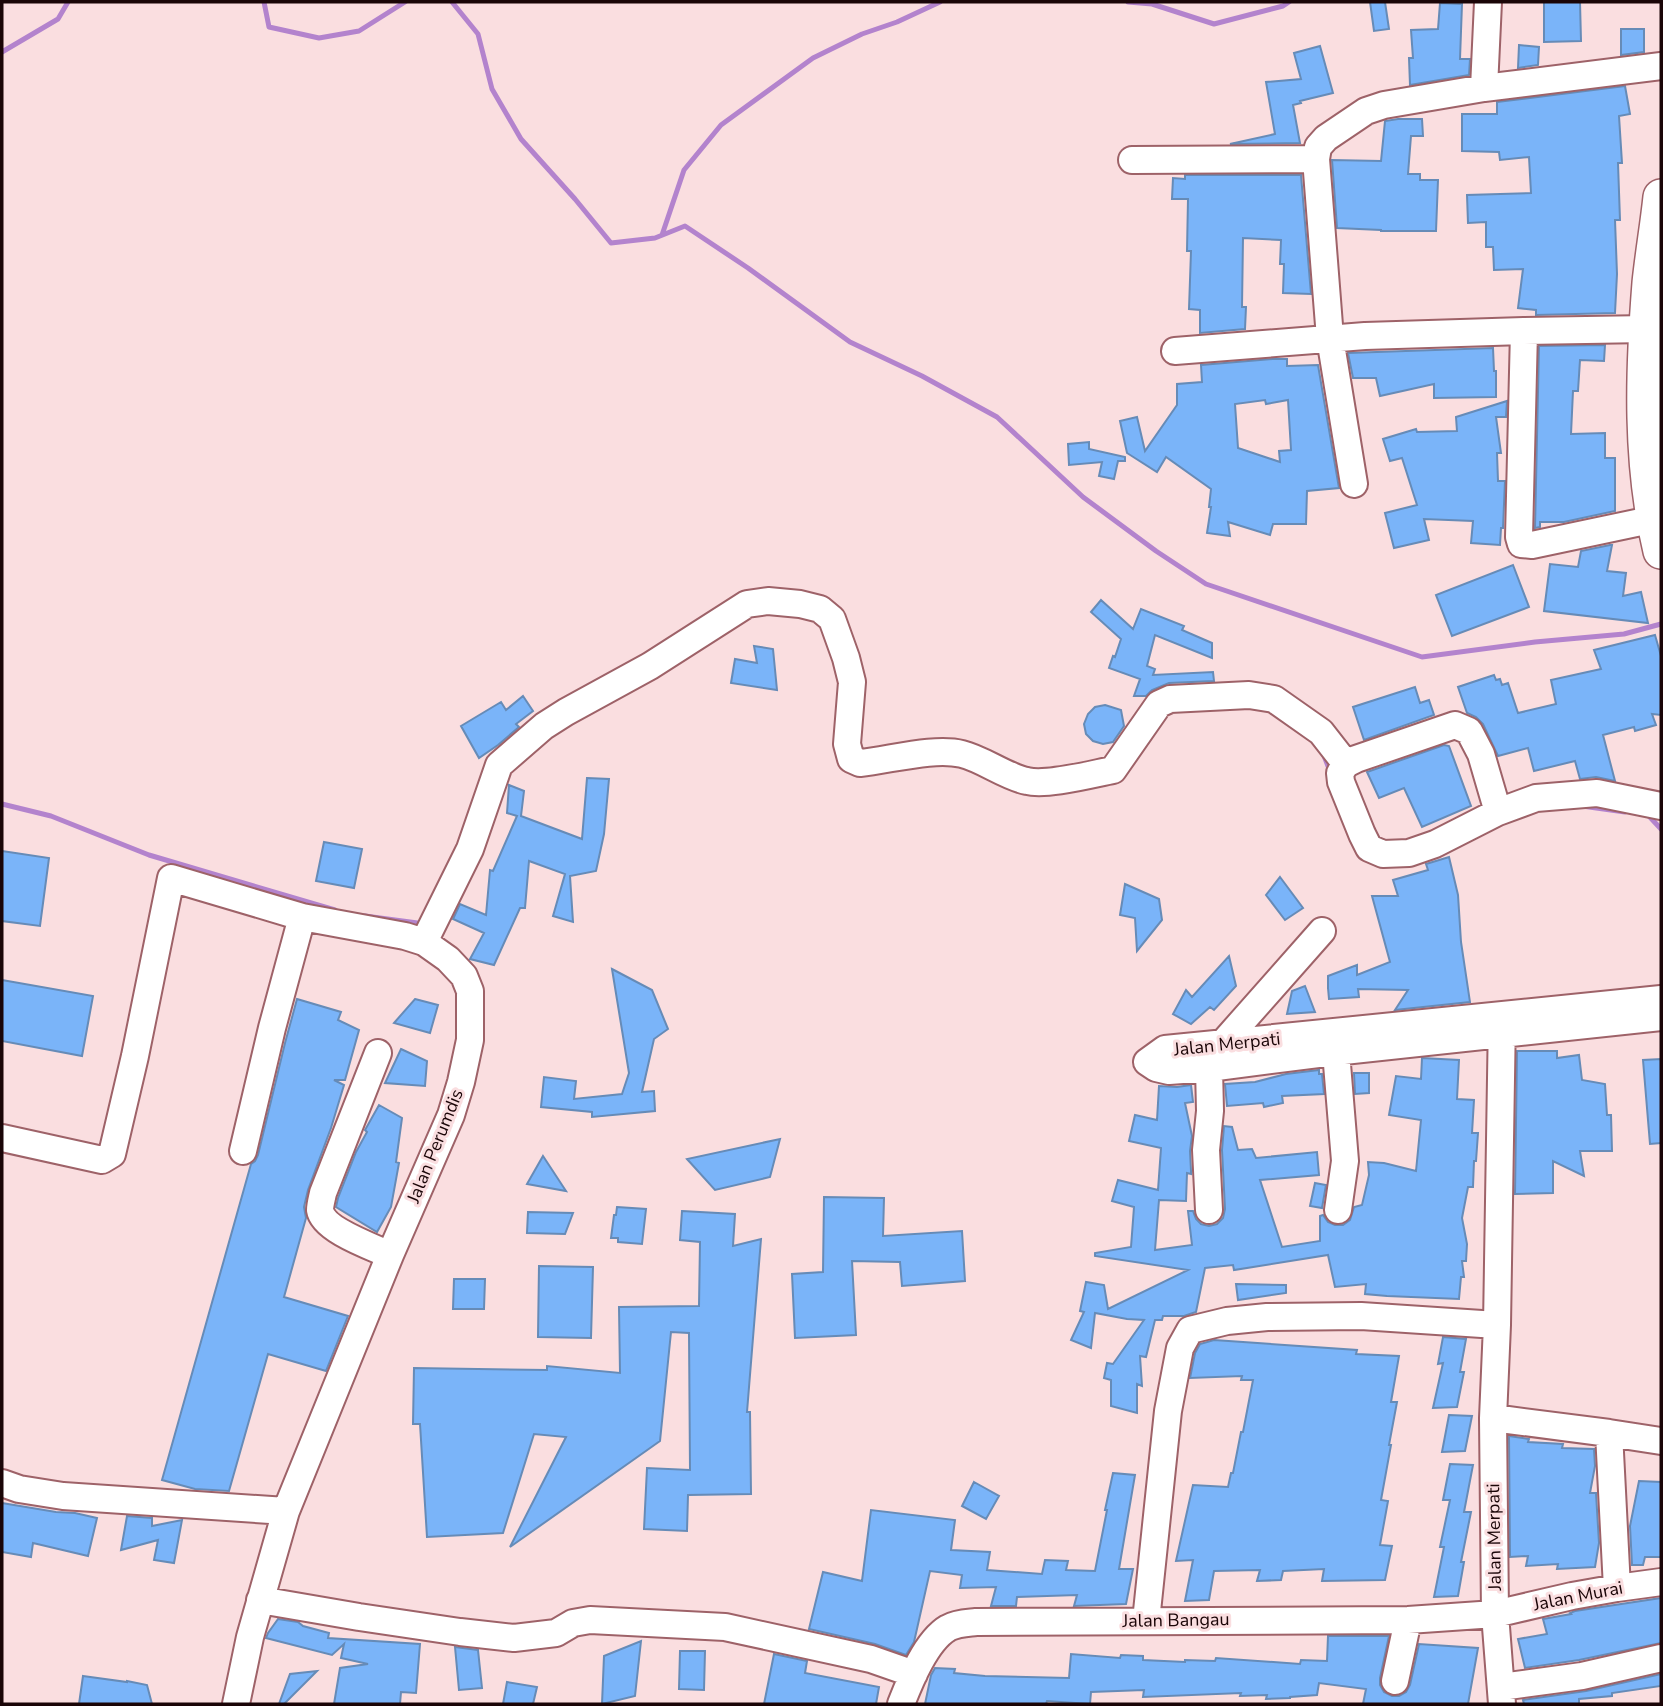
<svg xmlns="http://www.w3.org/2000/svg" width="1663" height="1706" font-family="'Nunito Sans',sans-serif">
<rect width="100%" height="100%" fill="#fadee0"/>
<g fill="none" stroke-linecap="round" stroke-linejoin="round">
<!-- stream -->
<path stroke="#b383cd" stroke-width="5" d="M264,2l5,25 50,11 40,-7 46,-29
M452,2l26,32 14,55 29,50 54,60 36,44 44,-5 30,-12 63,42 102,74 72,34 75,41 86,80 73,54 50,33 216,73 113,-15 89,-8 37,-10
M1128,2l24,2 62,20 69,-18 6,-4
M2,52l56,-33 10,-17
M662,235l22,-65 37,-45 92,-67 49,-24 35,-12 43,-20
M1323,753l8,21
M2,804l49,12 98,39 186,55
M1582,806l43,6
M1645,814h2l14,15
M365,916l60,8"/>
</g>
<!-- building -->
<path fill="#7ab4f9" stroke="#668bb7" stroke-width="2" fill-rule="evenodd" d="M1370,2h15l4,27 -15,2z
M1544,2h36l1,39 -37,1z
M1440,3l22,1 -2,55h10l-1,16 -59,10 -1,-27h4l-2,-28 27,-1z
M1621,29h23v23l-23,3z
M1519,45l20,2 -1,18 -20,3z
M1320,46l13,47 -33,8 1,2 -8,2 7,38 -70,1 45,-10 -9,-52 35,-3 -7,-26z
M1625,86l5,28 -11,2 3,47h-4l2,57h-5l2,54 -2,39 -79,2v-5l-18,-2 5,-39 -29,1 -1,-23h-7v-25l-18,1 -1,-28 64,-2 -2,-36 -29,3 -1,-8 -37,-1v-37h35v-12z
M1398,119h24l1,17h-12l-3,38h12v6h18l-2,51h-55v-1l-44,-2 -5,-68 49,1 4,-40z
M1185,175h116l10,119 -28,-1 1,-29h-4l1,-24 -38,-2 -1,69h4l-1,22 -45,4v-23l-11,-1 2,-58h-4l1,-52h-16l1,-21 12,1z
M1605,345l-1,16 -24,-1 -2,31h-5l-2,43 34,-1v25h10v53l-51,11h-24v5l-5,1 4,-182z
M1493,348l1,23h2v26l-62,1v-14l-54,12 -4,-18h-23l-5,-25z
M1272,359h15v7l31,-1 21,123 -32,3 -1,33h-33l-3,11 -42,-13 2,14 -23,-3 4,-26h-2l2,-18 -45,-32 -9,15 -30,-19 -7,-32 17,-4 8,34 32,-46v-21l25,-2 -1,-17zM1265,400l1,4 22,-4 3,50 -12,1 1,11 -42,-14 -3,-44z
M1507,401l-1,16h-10l5,36h-4l1,28h7l-2,47h-2l-1,17 -29,-2 2,-22 -49,-2 5,21 -35,8 -9,-35 32,-8 -15,-47 -12,3 -7,-22 33,-10 1,3 40,-1 -1,-14z
M1089,442v7l36,8v4h-7l-4,18 -15,-3 3,-14 -33,3 -1,-21z
M1610,545h2l-5,26 19,2 -3,23 18,-4 7,31 -104,-12 6,-47 28,3 3,-16z
M1513,565l16,42 -77,29 -16,-41z
M1101,600l32,29 8,-20 43,17 -2,4 30,13v15l-57,-23 -8,31 8,3 -2,6 60,-3 1,9 -45,2 -17,7 -6,6h-12l6,-17 -31,-11 4,-12 2,1 6,-18 -30,-27z
M1655,635l6,21v59l-9,-1 4,11 -21,6 -1,-4 -31,8 12,46 -19,-4 -16,2 -5,-18 -41,10 -6,-23 -30,8 -15,-32 -7,-7 -9,-4 -9,-26 36,-12 2,5 4,-1 2,6 6,-2 10,30 38,-9 -5,-24 50,-11 -7,-19z
M754,646l19,3 4,41 -46,-7 4,-24 22,4z
M1415,687l5,16 9,-3 5,15 -70,25 -11,-33z
M523,696l10,15 -17,13 3,3 -21,18 -19,13 -18,-32 40,-24 5,8z
M1105,705l16,5 3,16 -11,16 -10,2 -10,-3 -7,-7 -2,-10 4,-10 7,-7z
M1444,745l5,1 22,60 -49,21 -18,-39 -25,10 -12,-26z
M587,778l22,1 -5,55 -8,37 -26,5 3,46 -20,-6 12,-42 -36,-13 -4,47h-5l-26,57 -24,-6 14,-26 -31,-14 7,-15 26,11 4,-45 3,1 24,-55 -10,-3 2,-28 15,6 -3,25 61,23z
M324,842l38,7 -8,39 -38,-7z
M2,851l47,7 -9,68 -38,-5z
M1449,857l9,38 3,47 9,60 -75,8 13,-20 -50,-1 1,8 -30,2 -1,-11h-1h1v-12l29,-11v10l33,-13 -18,-66h26l-5,-16 35,-10 -2,-6z
M1280,877l23,31 -18,12 -19,-25z
M1125,884l34,15 3,21 -25,31 -2,-33 -15,-3z
M1229,956l7,30 -22,24 -4,-3 -19,17 -18,-10 13,-24 6,7z
M612,969l40,21 16,39 -14,10 -12,53 12,-1 1,20 -63,6v-5l-51,-5 3,-30 32,4 -2,18 48,-5 7,-21z
M2,980l91,16 -11,60 -80,-15z
M1305,986l10,26 -28,2 5,-23z
M297,999l44,13 -3,8 21,10 -14,50h-11l10,5 -13,43 -23,62 -4,17 2,11 -22,79 64,19 -22,55 -58,-17 -39,137 -34,-2 -33,-9 89,-316 4,-3 3,-6 27,-112z
M415,999l23,6 -8,28 -36,-10z
M401,1049l26,12 -2,25 -40,-3z
M1517,1051h40v7l22,-3 3,25 23,4 2,31h4l1,36h-32l4,25 -31,-15v32l-38,1z
M1422,1058l37,2 -2,39 17,1 -2,33h6l-2,28h-2l-1,26h-5l-6,31 5,26 -1,17h-4l2,16h-3l-2,22 -72,-3 -22,-2 1,-10 -31,3 -7,-32 -94,15 -1,-5 -28,3 -9,44 -12,4h-21l-1,4h-7l-9,37 -6,-1 2,30 -5,-2v29l-26,-7v-26l-7,-2 3,-15 6,1 31,-44 -17,-1 -32,-6 -4,35 -20,-8 13,-28 -4,-1 6,-29 18,3 4,24 80,-39 -93,-14v-3l36,-6 3,-40 -22,-6 6,-21 40,10 3,-42 -32,-7 6,-26 22,5 2,-34 18,1 14,-2 2,17 -8,1 7,33 -2,15 1,20v3l-4,-1 -1,28 -27,-1 -4,50 37,-5 -4,-34h5l3,8 5,5 8,2 8,-2 6,-6 2,-9 -3,-59 2,-24 8,1 6,23 14,-1 4,9 61,-6 2,23 -59,5 22,67 38,-6v-25l3,-1 5,7 7,3h8l7,-5 4,-13 8,-2 7,-30 -1,-13 16,1 32,8 5,-51 -32,-5 7,-39 25,3z
M1661,1059v84l-11,1 -7,-84z
M1319,1070v4h3l2,20 -42,2 1,7 -19,4 -1,-4 -36,3 -2,-22 30,-2 31,-8z
M1354,1073h15v20l-14,1z
M379,1105l23,13 -6,44 3,1 -8,44 -14,25 -41,-25 2,-9 18,-46 11,-20 -2,-2z
M780,1139l-10,38 -55,13 -28,-31z
M543,1156l23,35 -39,-7z
M1315,1183l11,2 -4,23 -12,-2z
M824,1197l60,1 -1,38 79,-5 3,50 -63,5 -2,-24 -48,-1 4,74 -61,3 -3,-64 31,-2z
M617,1207l29,2 -4,35 -24,-2v-4h-7l3,-23h2z
M682,1211l53,3 -2,32 28,-7 -14,173h3l1,82 -63,1 -1,36 -43,-2 3,-61 43,2 -1,-137 -18,-1 -11,109 -150,106 56,-110 -32,-3 -31,99 -76,4 -7,-113h-7l1,-56 133,2v-4l73,7 -1,-66 80,-1 1,-64 -20,-2z
M528,1212l45,1 -8,21 -38,-1z
M539,1266l54,1 -2,71 -53,-1z
M454,1279h31l-1,30h-31z
M1236,1284l50,1v8l-48,7z
M1443,1337l23,2 -6,33h4l-7,35 -24,1 10,-45 -5,1z
M1214,1340l143,10 -1,4 43,2 -8,46h6l-8,43h2l-10,55 7,1 -8,44 12,1 -7,34 -63,1 2,-12 -41,2 -2,9 -24,1 3,-11 -46,1 -5,29 -24,1 8,-41 -17,1 17,-76 35,2 3,-14h2l8,-41h2l10,-52h-12l1,-4 -52,2 5,-25 5,-9z
M1449,1415l23,1 -7,35 -23,1z
M1509,1436l20,3 -1,3 35,2 -1,4 32,1 1,17 -5,27h6l3,50 -4,24 -38,2 1,-5 -32,2 2,-10 -18,1z
M1450,1464l23,1 -9,47h7l-10,50h3l-6,34 -24,1 10,-50h-4l10,-47h-7z
M1113,1473l22,2 -16,94h14l-7,35 -52,2 3,-11 -60,2 -1,9h-25l5,-19 -36,1 2,-13 -32,-4 -16,71 -8,13 -31,-11 -66,-15 14,-57 39,9 9,-71 84,10 -4,30 39,2 -3,18 55,4 3,-14 23,1 -2,9 29,1 12,-61h-2z
M1639,1481l22,1v75h-16l-2,8h-11l-2,-39z
M974,1482l25,14 -13,23 -24,-13z
M2,1503l54,9 19,1 22,5 -9,38 -55,-13 -2,14 -29,-5z
M127,1516l25,2v8l30,-6 -8,43 -20,-3 4,-20 -37,10z
M1661,1598v45l-82,17 -54,8 -7,-29 29,-5 -4,-15 28,-5 -1,-1 5,-2z
M278,1619l20,3 5,4 26,7 -1,5 92,6 -4,49 -15,-1 -1,12h-66l6,-36 28,-4 -27,-6 3,-14 -12,11 -66,-17 2,-5z
M1328,1636h61l-9,42v7l4,7 8,4h7l7,-4 4,-7 9,-41 59,4 -10,56h-105l3,-15 -47,-6 -2,12 -27,2v1l-24,1 1,-4 -27,1 1,-3 -98,4 1,-7 -53,2 -1,12 -43,-3 -1,3h-121l6,-29 4,-7 20,1 -1,4 31,3 84,2 2,-24 49,4 1,-3 22,1v4l42,2v-2l30,1 1,-3 84,6 1,-4 26,1z
M641,1641l-6,55 -33,8 2,-48z
M455,1647l23,3 4,38 -23,2z
M680,1651h25l-1,39 -25,-1z
M774,1654l33,7 -2,12 74,14 -3,17h-112z
M317,1671l-33,33h-5l11,-30z
M1661,1674v12l-49,7v3l-33,3v5h-55l-1,-4 63,-9z
M83,1676l44,6v-1l20,4 5,19h-73z
M507,1682l30,5 -4,17h-30z"/>
<g fill="none" stroke-linecap="round" stroke-linejoin="round">
<defs>
<path id="minor" d="M1484,88l4,-86
M1132,160l184,-1
M1524,331l-5,206 2,7 11,1 123,-26
M1175,351l190,-15 159,-5 124,-2
M1354,484l-24,-146 -14,-179 2,-12 8,-9 40,-27 18,-6 100,-17 177,-22
M1498,812l-17,-58 -12,-23 -14,-6 -99,34 -10,5 -6,9 1,9 21,52 7,14 14,6 26,-1 26,-9 63,-32 38,-14 61,-5 64,13
M424,942l46,-93 29,-84 45,-39 22,-14 84,-46 97,-62 21,-3 32,3 20,5 12,10 14,39 6,24 -5,62 4,15 9,4c30,-3 74,-16 102,-9 21,5 44,23 65,27 20,5 65,-7 86,-11l46,-66 11,-5 79,-4 25,4 47,33 25,32
M1661,999l-496,50 -18,13 9,6 13,3 40,-3 125,-16 327,-35
M1502,1017l-5,308 -4,93 2,196 7,90
M1223,1043l99,-112
M1336,1052l9,109 -7,49
M378,1053l-55,140c-1,5 -3,12 -3,17 3,20 53,37 70,45
M1209,1068l1,43 -4,39 3,60
M2,1138l100,22 10,-6 23,-98 36,-178 131,39 103,19 19,6 24,17 16,17 6,15v49l-9,42 -10,33 -61,140 -104,256 -36,126 -14,67
M243,1151l29,-123 30,-111
M1493,1418l116,15 52,8
M1609,1433l8,155
M2,1483l17,6 44,7 223,15
M260,1600l99,17 101,15 54,6 42,-5 17,-10 17,-3 135,7 146,32 43,15
M1146,1621l22,-210 12,-63 10,-18 37,-9 40,-4 94,-1 136,9
M1395,1681l13,-61
M1501,1687l81,-11 79,-18
M901,1704c9,-23 25,-63 47,-76 9,-5 19,-5 28,-6l432,-2 87,-6 77,-18 45,-8 44,-6"/>
<path id="major" d="M1661,197c-3,29 -8,57 -11,86 -7,89 -10,181 11,268"/>
</defs>
<!-- minor casing -->
<use href="#minor" stroke="#9e6268" stroke-width="30"/>
<!-- major casing -->
<use href="#major" stroke="#9e6268" stroke-width="38"/>
<!-- minor -->
<use href="#minor" stroke="#fff" stroke-width="26"/>
<!-- major -->
<use href="#major" stroke="#fff" stroke-width="35"/>
</g>
<g text-anchor="middle" stroke-width="6" stroke-linejoin="round" paint-order="stroke">
<!-- street labels -->
<g font-size="18" fill="#1a0507" stroke="#fadee0">
<text transform="translate(1227 1044) rotate(-6)" y="6">Jalan Merpati</text>
<text transform="translate(435 1146) rotate(-68)" y="6">Jalan Perumdis</text>
<text transform="translate(1494 1537) rotate(-91)" y="6">Jalan Merpati</text>
<text transform="translate(1578 1596) rotate(-11)" y="6">Jalan Murai</text>
<text transform="translate(1176 1620) rotate(-1)" y="6">Jalan Bangau</text>
</g>
</g>
<!-- border -->
<rect width="1663" height="1706" fill="none" stroke="#1a0507" stroke-width="7"/>
</svg>
